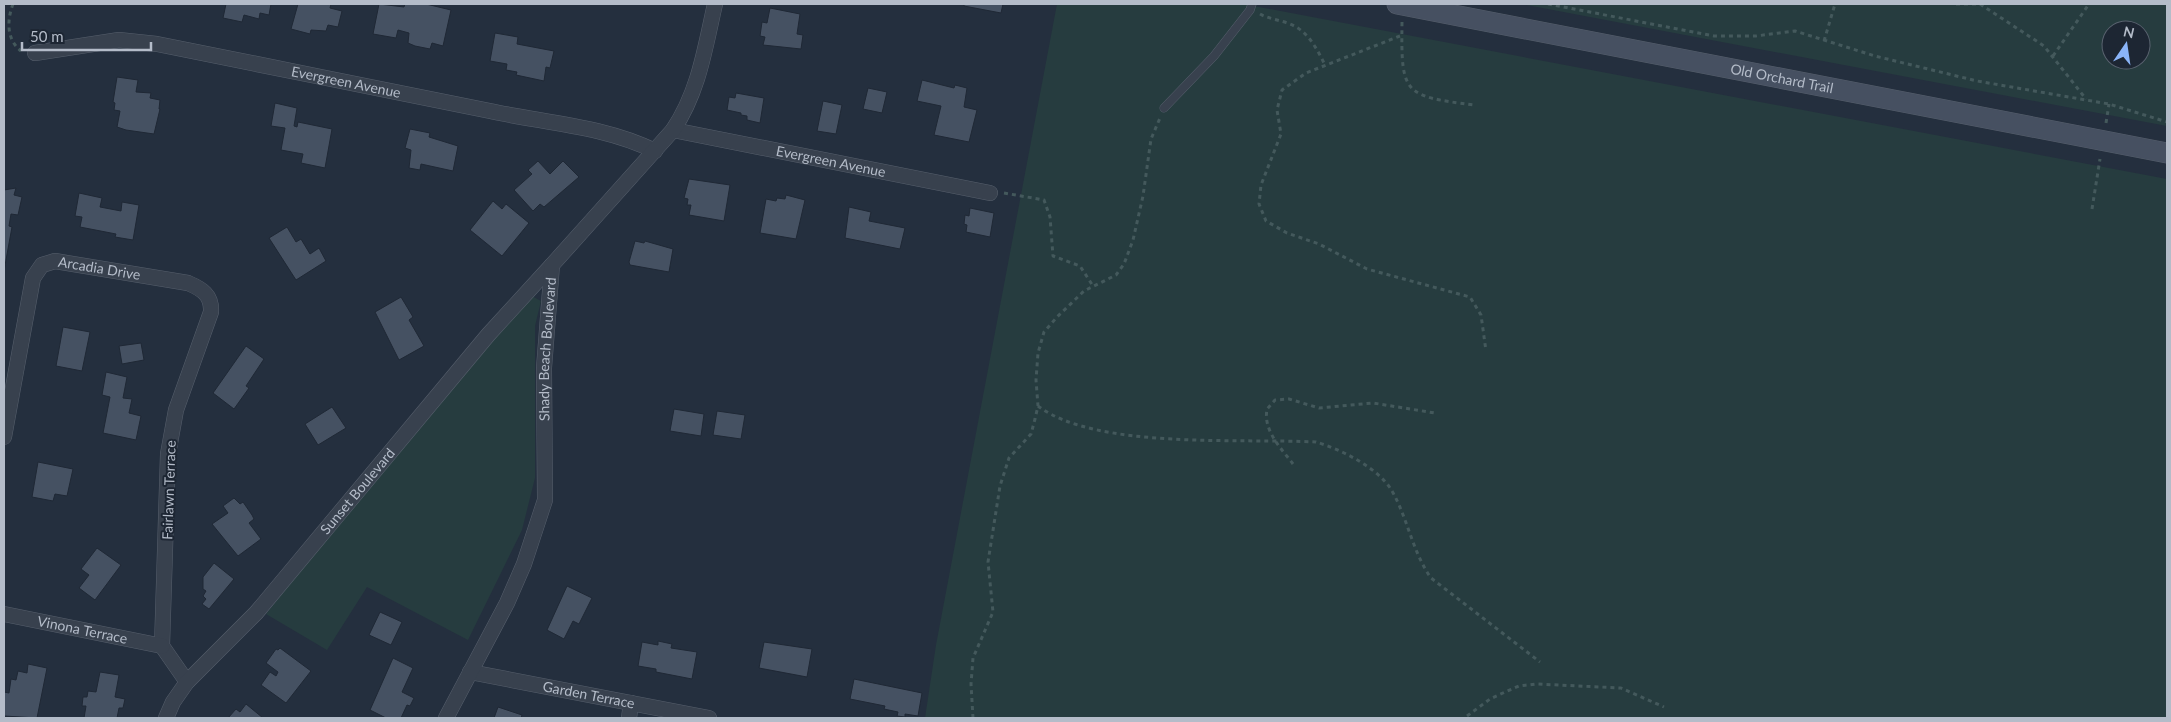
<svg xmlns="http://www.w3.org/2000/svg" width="2171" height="722" font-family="Lato,sans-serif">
<rect width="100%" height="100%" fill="#242f3e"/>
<!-- green -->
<path fill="#263c3f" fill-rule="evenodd" d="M1057,4h186l924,175v539h-1242l11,-73z
M1521,4h646v122zM2111,30h30v30h-30z
M530,295l11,6 -6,25v152l-13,52 -54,110 -101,-53 -40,63 -61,-36 53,-67z"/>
<!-- building -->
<path fill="#455162" stroke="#1f2835" d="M226,4h45l-2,11 -9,-2 -1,6 -15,-4 -2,7 -19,-4z
M298,4h33l-1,4 12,3 -4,16 -10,-2 -2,6 -15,-1 -1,4 -19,-5z
M379,4l25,3 1,-3h21l25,6 -8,36 -11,-3 -2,6 -15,-3 -7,-3 1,-10 -11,-3 -2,8 -23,-4z
M964,4h39l-2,9 -37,-7z
M770,8l30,6 -3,20 6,1 -2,14 -38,-4 2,-8 -5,-1 2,-14 5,1z
M495,33l23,4 -1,7 37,7 -4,17 -4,-1 -2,14 -28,-6 1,-3 -11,-2 1,-6 -17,-3z
M117,77l21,3 -2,12 15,1 -1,5 10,2 -1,9h1l-6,25 -28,-4 -9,-3 3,-16 -6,-1 1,-7 -2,-1z
M922,80l32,8 1,-3 12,3 -3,19 13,3 -8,32 -35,-7 7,-29 -24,-5z
M868,88l19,4 -5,21 -19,-4z
M736,93l28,5 -4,25 -13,-3v-4l-6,-1v-2l-14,-3 2,-13 6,1z
M823,101l19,4 -6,29 -19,-3z
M275,103l22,5 -3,18 3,1 1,-5 34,7 -7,39 -24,-5 2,-9 -22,-4 4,-22 -14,-2z
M410,129l20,4 -1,4 29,9 -5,25 -32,-7 -1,6 -11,-2 2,-18 -6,-2z
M538,161l12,13 13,-13 16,16 -35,30 -4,-3 -7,7 -19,-21 18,-16 -4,-4z
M689,179l41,6 -6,36 -35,-6 2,-10h-4l1,-6 -4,-1z
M16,188l-2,7 8,2 -4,18 -7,-1 -2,12 3,1 -8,44v-81z
M79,193l23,5 -2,9 21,4 1,-9 17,3 -6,35 -18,-3 1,-3 -36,-7 2,-10 -7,-1z
M786,195l19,5 -9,39 -36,-6 6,-34 10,2 1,-3 8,1z
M493,201l9,8 4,-5 23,19 -27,33 -32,-26z
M849,207l22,5 -2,9 36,7 -5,21 -55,-11z
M970,208l24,5 -4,24 -24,-5 1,-7 -3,-1 1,-9 4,1z
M287,227l9,15 5,-3 9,15 9,-6 7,13 -30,19 -27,-42z
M635,241l9,2 1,-2 28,8 -4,23 -39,-7 -1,-3z
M401,297l12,20 -4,3 15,26 -25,14 -24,-48z
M63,327l27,5 -8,39 -26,-5z
M141,343l3,17 -22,4 -3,-18z
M246,346l18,13 -18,27 3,2 -15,21 -21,-16z
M106,372l21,5 -4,21 9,1 -3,14 12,3 -5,24 -33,-7 7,-36 -8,-2z
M332,407l14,21 -28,17 -13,-21z
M674,409l30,5 -3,22 -31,-5z
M717,411l28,4 -4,24 -28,-4z
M38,462l35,7 -6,27 -12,-2 -2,7 -21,-4z
M234,498l6,6 3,-2 9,13 2,4 -5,4 12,16 -23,17 -26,-32 16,-11 -5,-7z
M97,548l24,17 -26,35 -16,-12 10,-13 -8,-6z
M214,563l20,16 -25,30 -7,-5 4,-5 -3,-3 3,-5 -3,-2v-12z
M567,586l25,12 -13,26 -6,-3 -9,18 -17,-9z
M380,612l22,10 -11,23 -22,-10z
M658,641l14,3 -1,4 26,4 -5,27 -36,-7v-3l-18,-3 4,-24 16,3z
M764,642l48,7 -5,28 -48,-9z
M280,648l31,23 -25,32 -25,-18 9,-13 6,4 2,-4 -12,-9 10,-14 2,1z
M393,658l20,10 -11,24 12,6 -4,8 -3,-1 -6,13h-15l-16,-8z
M28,664l19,4 -10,50 -33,-2v-24l5,1 2,-14 5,1 2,-9 9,2z
M100,672l19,3 -4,22 10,2 -2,9h-4l-2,10h-33l2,-12h-4l1,-9h4l1,-6 8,1z
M854,679l68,14 -4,23 -13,-2v3l-8,-1 1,-4 -14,-3 1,-3 -35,-7z
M246,704l17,14h-35l8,-9 4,3z
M498,707l24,8 -1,3h-27z"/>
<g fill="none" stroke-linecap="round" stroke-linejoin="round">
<defs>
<path id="lane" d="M1164,108l50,-52 36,-46 2,-6"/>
<g id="street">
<path id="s1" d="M35,53l84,-13 38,4c111,22 222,45 333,67 56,12 114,15 165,40"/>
<path id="s2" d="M673,130l317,63"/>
<path id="s3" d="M4,437l29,-159 9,-13 13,-4 133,22c14,6 24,12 23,29l-35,98 -8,44 -6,192 25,36"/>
<path id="s4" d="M4,614l158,32"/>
<path id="s5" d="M470,672l239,46"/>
<path id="s6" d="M166,718l7,-16 14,-20 69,-69 232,-278 64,-70"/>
<path id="s7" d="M446,718l61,-115 17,-39 21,-64 -1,-132 8,-103 121,-135c26,-39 32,-82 42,-126"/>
<path d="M629,718l2,-15"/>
</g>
<g id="secondary">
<path id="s8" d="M1397,4l770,149"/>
</g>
</defs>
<!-- lane casing -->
<use href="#lane" stroke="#565f6c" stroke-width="9"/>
<!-- street casing -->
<use href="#street" stroke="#565f6c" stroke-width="16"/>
<!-- secondary casing -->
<use href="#secondary" stroke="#565f6c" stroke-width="21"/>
<!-- path -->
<path stroke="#44595c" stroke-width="3" stroke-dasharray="4 4" stroke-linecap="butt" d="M13,4c-6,16 -7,35 8,47
M1548,4l166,32h42l39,-5 80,25 102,25 132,23 58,18
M1956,4h24
M1980,4l64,42 42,53
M1260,14c9,5 20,6 30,10 18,7 27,25 35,41
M1402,22c-1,72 1,74 72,83
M1400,36l-94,37 -24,17 -5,20 4,24 -20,51 -2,19 7,17 21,12 32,11 48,25 103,28 11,18 5,36
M1824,41l11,-37
M2053,56l36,-52
M2106,123l3,-19
M1004,193l40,7 6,17 3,39 27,10 13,20
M2092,209l8,-50
M1038,406c58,44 205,32 278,36 24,7 63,26 76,49 16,28 20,60 39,87l109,84
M1293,464c-12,-16 -30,-33 -26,-55l8,-9 14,-1 30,9 54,-5 62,10
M1467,716l23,-17 15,-7 14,-6 17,-2 85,4 43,19
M973,718l-2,-34 2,-26 20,-46 -5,-50 12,-76 9,-28 22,-24 4,-15 3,-13 -2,-26 2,-27 6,-21 13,-15 27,-26 32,-16 8,-11 9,-24 10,-44 8,-57 9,-21"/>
<!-- lane -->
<use href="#lane" stroke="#38414e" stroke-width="8"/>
<!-- street -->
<use href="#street" stroke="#38414e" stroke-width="15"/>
<!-- secondary -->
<use href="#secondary" stroke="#465061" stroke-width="20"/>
</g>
<g text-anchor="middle" stroke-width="4" stroke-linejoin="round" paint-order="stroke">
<!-- street labels -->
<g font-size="14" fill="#b4bcc9" stroke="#1d2633">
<text dy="5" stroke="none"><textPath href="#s8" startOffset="392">Old Orchard Trail</textPath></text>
<text dy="5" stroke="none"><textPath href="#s1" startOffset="316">Evergreen Avenue</textPath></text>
<text dy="5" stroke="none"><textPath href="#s2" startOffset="161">Evergreen Avenue</textPath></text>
<text dy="5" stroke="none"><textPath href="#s3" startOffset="236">Arcadia Drive</textPath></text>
<text dy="5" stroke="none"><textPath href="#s7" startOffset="391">Shady Beach Boulevard</textPath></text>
<text transform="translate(169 490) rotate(-88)" y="5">Fairlawn Terrace</text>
<text dy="5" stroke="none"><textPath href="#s6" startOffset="298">Sunset Boulevard</textPath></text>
<text dy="5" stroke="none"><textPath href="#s4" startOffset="80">Vinona Terrace</textPath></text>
<text dy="5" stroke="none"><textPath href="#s5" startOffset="121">Garden Terrace</textPath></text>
</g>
</g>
<!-- border -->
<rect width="2171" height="722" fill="none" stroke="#b4bcc9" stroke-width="10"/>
<!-- north arrow -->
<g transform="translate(2126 45) rotate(13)"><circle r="24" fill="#1d2633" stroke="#59626f"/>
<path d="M0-4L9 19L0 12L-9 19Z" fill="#8ab4f8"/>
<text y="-8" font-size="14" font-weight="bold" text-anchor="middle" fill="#b4bcc9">N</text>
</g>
<!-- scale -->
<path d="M22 42v8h129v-8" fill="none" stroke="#b4bcc9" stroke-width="2.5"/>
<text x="30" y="42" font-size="15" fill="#b4bcc9" stroke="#1d2633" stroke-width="4" paint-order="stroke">50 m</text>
</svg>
